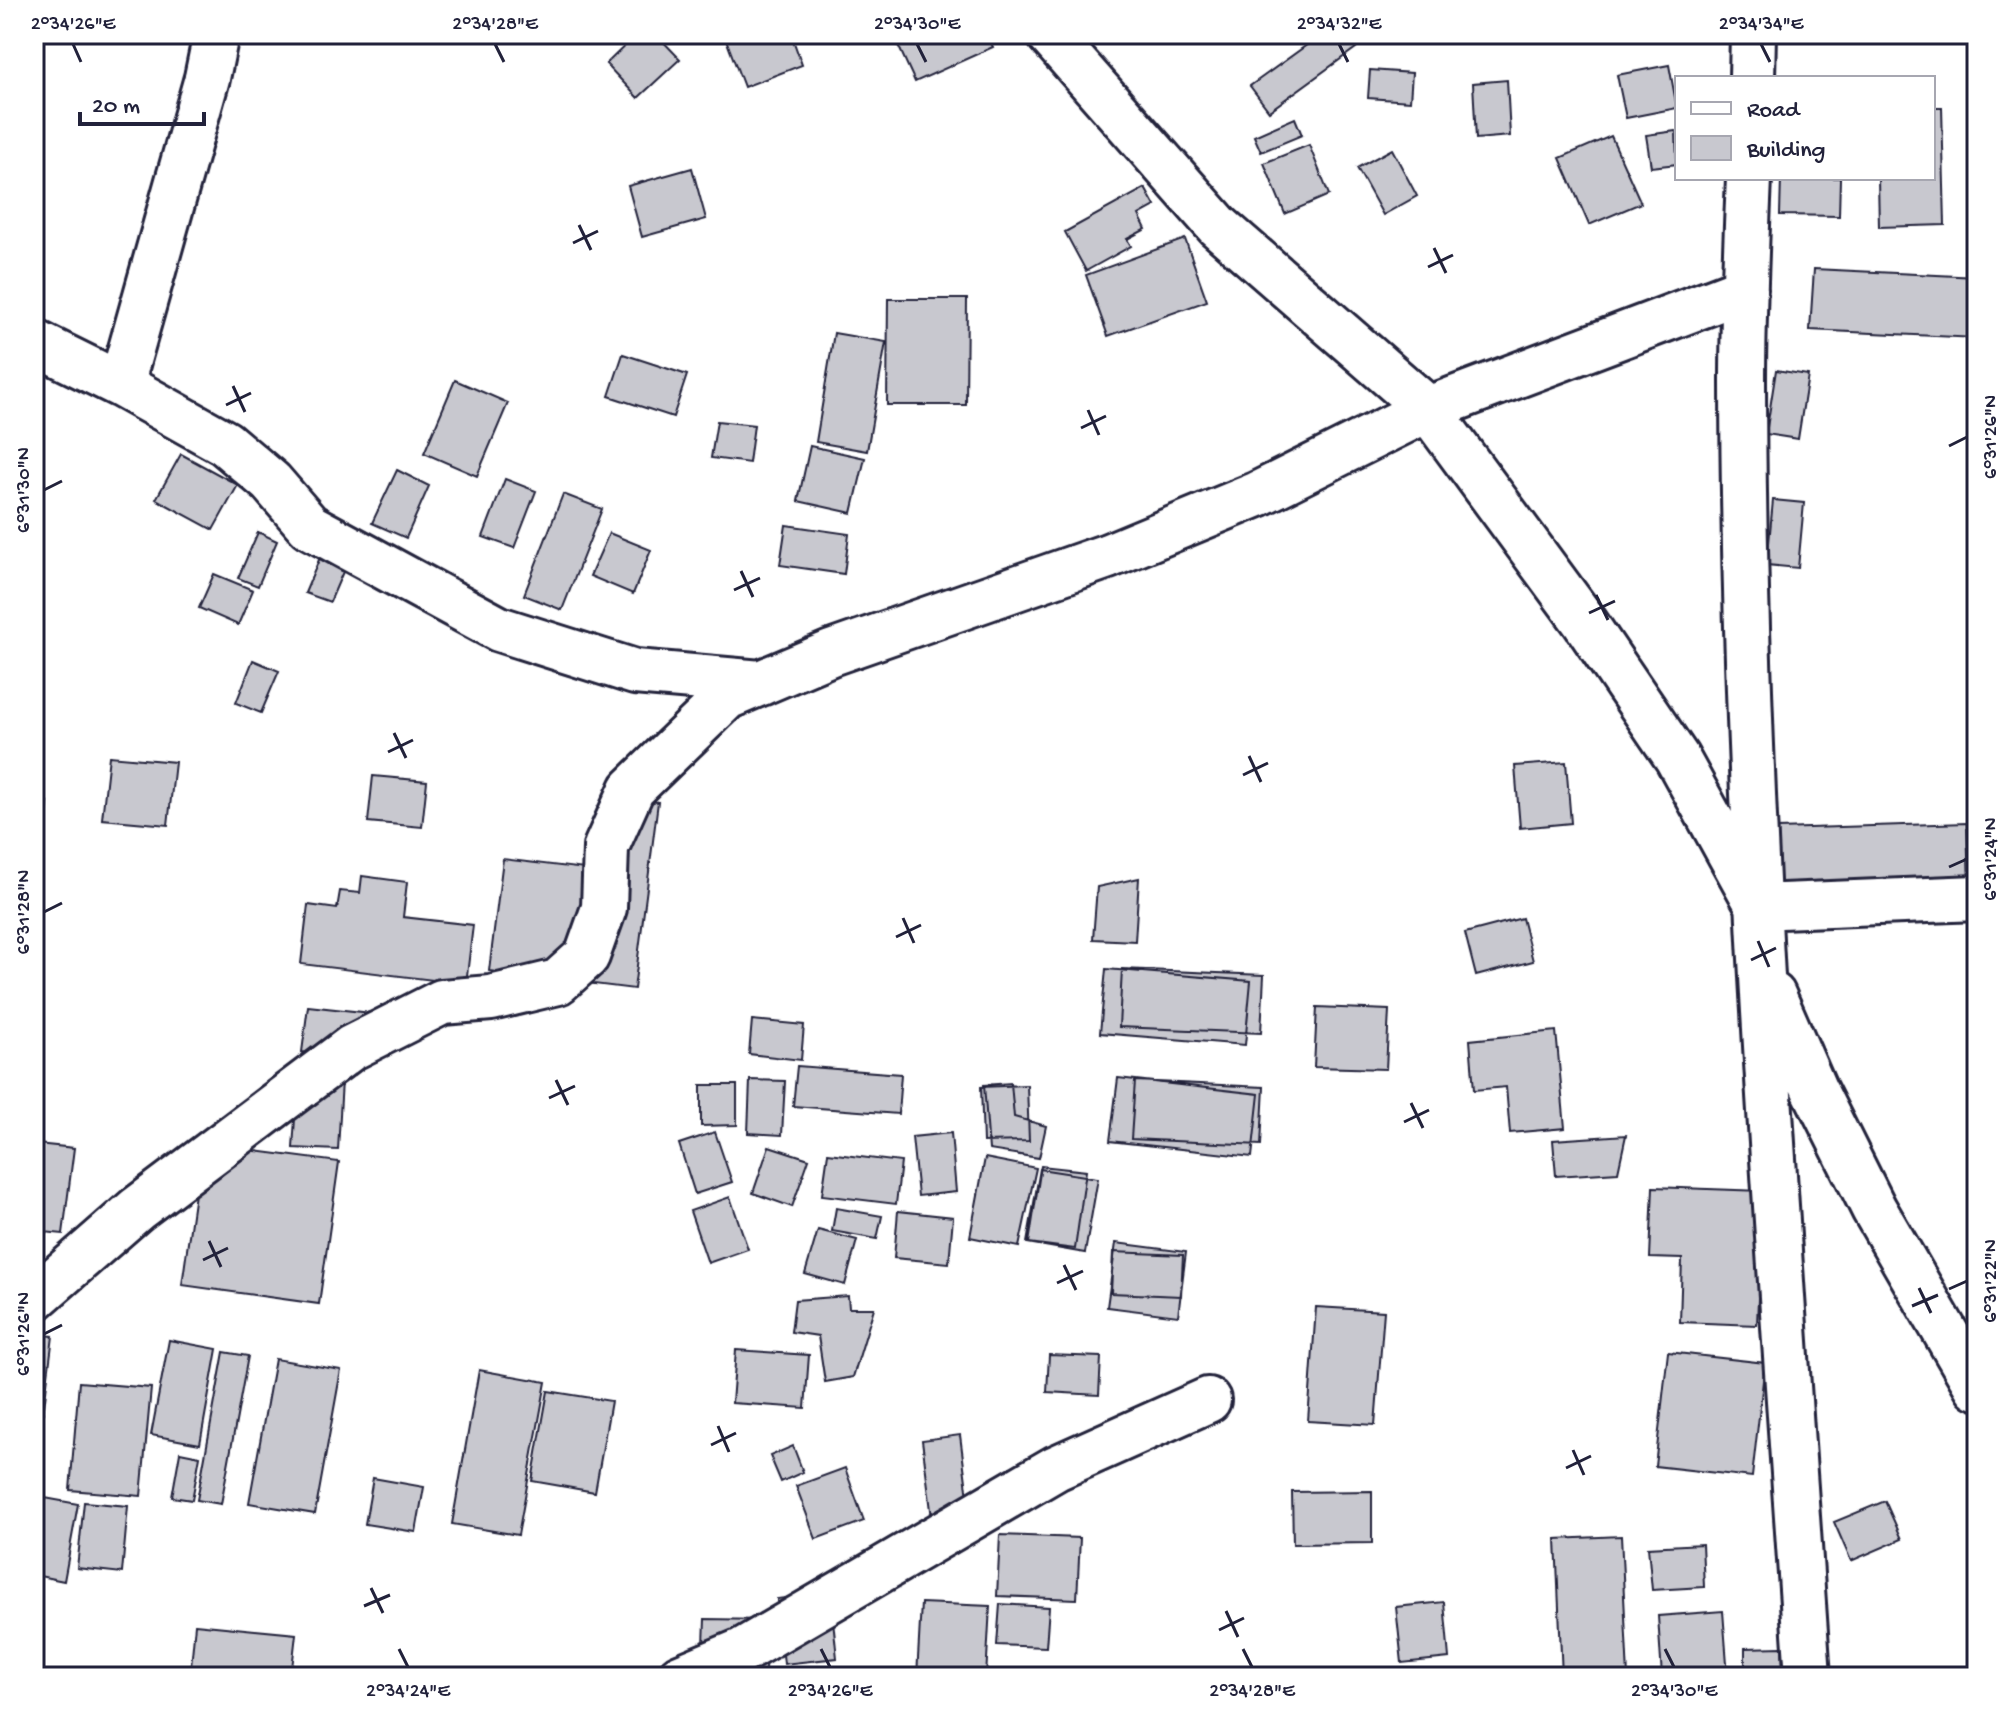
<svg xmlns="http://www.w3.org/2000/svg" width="2011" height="1711" font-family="'Gochi Hand',sans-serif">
<rect width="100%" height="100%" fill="#fff"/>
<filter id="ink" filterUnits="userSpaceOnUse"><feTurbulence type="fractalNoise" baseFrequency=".0125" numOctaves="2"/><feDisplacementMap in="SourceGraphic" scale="16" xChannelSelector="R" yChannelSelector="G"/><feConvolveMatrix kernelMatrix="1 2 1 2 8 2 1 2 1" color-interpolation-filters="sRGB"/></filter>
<g filter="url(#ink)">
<!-- building -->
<path fill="#c8c8cf" stroke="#22223b" stroke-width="2" d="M637,34h19l24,25 -42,39 -32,-34z
M724,34h67l11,31 -58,22z
M893,34h94l6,13 -78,35z
M1322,34h30l8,11 -91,66 -19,-25z
M1669,65l8,43 -51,10 -9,-43z
M1370,70l42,3 -2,28 -42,-3z
M1507,80l3,56 -34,3 -3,-56z
M1933,107h9l3,118 -66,2 -1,-49h55z
M1295,118l7,17 -41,17 -7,-16z
M1676,131l1,33 -26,3 -5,-32z
M1611,136l30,67 -52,22 -29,-67z
M1309,145l20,50 -44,19 -21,-51z
M1392,149l25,47 -34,19 -26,-47z
M692,168l14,51 -64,18 -14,-51z
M1781,178h59l-1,38 -59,-1z
M1145,188l10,18 -16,9 7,14 -19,10 4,7 -45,25 -21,-39z
M1185,239l22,62 -99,35 -22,-61z
M1814,269l163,8v61l-167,-8z
M888,299h79l-1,106h-79z
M834,333l52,9 -19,109 -51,-9z
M623,354l64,21 -14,42 -64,-21z
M1776,370l32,5 -10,64 -32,-5z
M455,380l53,23 -31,73 -53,-23z
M717,421l37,4 -5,38 -38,-5z
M810,446l55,12 -13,55 -54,-12z
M181,454l57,31 -25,45 -57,-31z
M397,470l32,16 -23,52 -34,-15z
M505,479l31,12 -22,57 -31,-11z
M563,494l39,15 -40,101 -38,-15z
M1773,500l31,3 -6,65 -31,-3z
M786,525l63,9 -5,40 -64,-9z
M258,532l19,9 -19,45 -20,-8z
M609,533l42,17 -18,44 -43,-18z
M326,543l25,10 -21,49 -25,-9z
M214,574l39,16 -15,35 -39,-17z
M253,660l26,11 -18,42 -25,-10z
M109,756l66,6 -7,63 -66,-6z
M1566,762l5,61 -51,5 -5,-62z
M373,776l54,5 -5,46 -54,-5z
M626,799l32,3 -24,187 -145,-18 14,-112 114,14z
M34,801l14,1 -6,61 -8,-1z
M1967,823l2,65 -190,6 -1,-65z
M362,876l45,6 -4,35 70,8 -7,59 -165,-20 7,-59 29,4 3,-18 20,2z
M1139,878l-4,63 -42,-2 4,-52z
M1522,918l11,43 -57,15 -11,-43z
M1106,969l145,12 -6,64 -145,-12z
M1122,969l142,6 -3,58 -142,-6z
M308,1006l72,8 -5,45 -73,-7z
M1317,1007l72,3 -3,59 -72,-2z
M752,1020l52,5 -3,35 -52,-6z
M1556,1031l9,97 -55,5 -4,-46 -32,3 -4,-50z
M299,1060l44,3 -5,87 -45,-2z
M797,1066l104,8 -3,40 -105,-8z
M1118,1078l141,16 -7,63 -142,-16z
M750,1080l35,1 -3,54 -34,-2z
M1135,1081l129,6 -3,58 -130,-6z
M1011,1083l3,34 32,9 -7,32 -50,-8 -5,-65z
M701,1085h36v40l-36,1z
M1027,1085l2,56 -46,1 -2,-55z
M715,1132l17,50 -37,12 -16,-50z
M951,1133l5,59 -38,4 -6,-59z
M1626,1135l-8,37 -62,4 -3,-36z
M37,1144l37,4 -11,86 -29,-3v-64z
M202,1144l137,18 -20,142 -137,-19z
M769,1146l40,13 -17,48 -39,-14z
M828,1153l73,9 -5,42 -74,-9z
M985,1158l51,10 -17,79 -49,-10z
M1041,1166l45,5 -11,78 -46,-6z
M1040,1169l58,9 -13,75 -58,-10z
M1653,1187l109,4 -5,134 -77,-3 2,-63 -32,-1z
M730,1197l18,52 -40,14 -18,-52z
M836,1208l46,8 -5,23 -45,-8z
M898,1211l55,6 -4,46 -55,-5z
M818,1230l39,10 -12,45 -40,-11z
M1116,1243l70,9 -8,64 -71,-9z
M1113,1252l70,3 -2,41 -70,-3z
M848,1296l1,12h25l-21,69 -28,5 -7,-46 -27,-4 4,-32z
M1316,1307l68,4 -9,114 -67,-4z
M34,1334l19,2 -18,143h-1z
M169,1340l48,9 -17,95 -49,-9z
M736,1350l73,5 -4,53 -73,-5z
M224,1352l24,4 -27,148 -24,-4z
M1668,1352l97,11 -13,114 -97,-11z
M1049,1355l52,2 -2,38 -52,-3z
M275,1359l66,11 -26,144 -66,-11z
M479,1370l67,12 -28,153 -66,-11z
M79,1382l72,6 -10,108 -71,-6z
M548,1391l63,10 -16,91 -63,-11z
M960,1435l10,78 -38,5 -10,-78z
M793,1446l10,26 -22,10 -11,-26z
M180,1452l20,4 -8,44 -20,-3z
M845,1468l19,53 -48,18 -20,-53z
M373,1478l51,9 -8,45 -51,-8z
M1372,1491v52l-79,1 -1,-52z
M34,1496l44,8 -14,77 -30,-6z
M1885,1501l17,38 -51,22 -17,-39z
M84,1502l44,4 -6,67 -45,-5z
M1000,1535l80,3 -3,61 -80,-3z
M1621,1536l7,141h-66l-6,-138z
M1702,1544l2,43 -52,3 -4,-43z
M830,1592l7,66 -53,6 -7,-65z
M1444,1602l5,56 -47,5 -6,-56z
M921,1603l69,3 -4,71h-69z
M1000,1604l49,3 -3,40 -49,-2z
M1723,1611l5,66h-66l-4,-61z
M705,1619l61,1 -1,54 -62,-2z
M195,1624l101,10 -5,43h-101z
M1782,1647l1,30h-38v-29z"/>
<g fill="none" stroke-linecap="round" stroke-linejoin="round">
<defs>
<path id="minor" d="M1049,34l169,192 210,183 156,212 93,137 82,149 218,-9
M1752,78l1,-44
M1749,178c-3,68 -6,136 -6,204 1,432 36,864 65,1295
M34,342l87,43 104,58 46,39 38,44 190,103 136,43 126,11
M121,385l86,-307 9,-44
M1773,995l41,94 60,120 103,178
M34,1299l103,-90 214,-161 91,-46 49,-4 67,-16 29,-26 17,-48 2,-61 26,-58 95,-92 104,-44 277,-97 150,-62 170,-85 317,-120
M680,1677l62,-26 314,-183 152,-68"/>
</defs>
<!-- minor casing -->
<use href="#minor" stroke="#22223b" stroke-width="50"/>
<!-- minor -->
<use href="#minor" stroke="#fff" stroke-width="44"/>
</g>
</g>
<!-- ticks -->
<path fill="none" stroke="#22223b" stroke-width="3" d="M73,44l8,18M495,44l9,18M917,44l9,18M1339,44l9,18M1761,44l9,18M579,225l12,25M573,243l25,-12M1434,248l12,25M1428,267l25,-12M233,386l12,26M226,405l25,-12M1088,410l11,25M1081,428l25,-12M1949,446l18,-9M44,490l18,-9M741,571l12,26M734,590l26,-12M1596,595l12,25M1589,613l26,-12M394,733l12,25M388,752l25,-12M1249,756l12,26M1243,775l25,-12M1949,867l18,-8M44,912l18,-9M903,918l11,25M896,937l25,-12M1758,941l11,26M1751,960l25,-12M556,1080l12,25M549,1098l26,-12M1411,1103l12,25M1404,1122l25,-12M209,1241l12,26M203,1260l25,-12M1064,1265l12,25M1057,1283l26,-12M1919,1288l12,25M1949,1289l18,-8M1912,1306l26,-11M44,1334l18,-9M718,1426l11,26M711,1445l25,-12M1573,1450l11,25M1566,1468l25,-12M371,1588l12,25M364,1606l26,-11M1226,1611l12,26M1219,1630l25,-12M399,1649l9,18M821,1649l9,18M1243,1649l9,18M1665,1649l9,18"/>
<!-- margin -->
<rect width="2011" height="1711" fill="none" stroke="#fff" stroke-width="88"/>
<!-- legend -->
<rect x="1675" y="76" width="260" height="104" fill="#ffffff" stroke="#a7a7b1" stroke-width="2"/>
<rect x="1691" y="102" width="40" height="12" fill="#ffffff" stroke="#a7a7b1" stroke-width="2"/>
<text x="1747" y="116" font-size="24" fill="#22223b">Road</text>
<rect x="1691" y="136" width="40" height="24" fill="#c8c8cf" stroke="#a7a7b1" stroke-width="2"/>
<text x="1747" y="156" font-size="24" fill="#22223b">Building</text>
<!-- scale -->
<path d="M80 112v12h124v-12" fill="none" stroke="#22223b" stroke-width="4"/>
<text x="92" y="112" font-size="24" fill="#22223b" stroke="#ffffff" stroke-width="6" paint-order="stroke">20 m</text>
<rect x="44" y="44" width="1923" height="1623" fill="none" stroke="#22223b" stroke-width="3"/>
<g font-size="20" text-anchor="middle" fill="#22223b">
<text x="73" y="29">2°34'26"E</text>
<text x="495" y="29">2°34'28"E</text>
<text x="917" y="29">2°34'30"E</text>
<text x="1339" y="29">2°34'32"E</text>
<text x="1761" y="29">2°34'34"E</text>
<text transform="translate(1989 437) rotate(-90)" y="7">6°31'26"N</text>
<text transform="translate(22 490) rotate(-90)" y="7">6°31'30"N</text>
<text transform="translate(1989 859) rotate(-90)" y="7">6°31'24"N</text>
<text transform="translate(22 912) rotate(-90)" y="7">6°31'28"N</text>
<text transform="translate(1989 1281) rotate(-90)" y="7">6°31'22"N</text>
<text transform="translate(22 1334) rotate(-90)" y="7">6°31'26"N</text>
<text x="408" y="1696">2°34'24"E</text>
<text x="830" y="1696">2°34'26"E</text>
<text x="1252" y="1696">2°34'28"E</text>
<text x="1674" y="1696">2°34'30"E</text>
</g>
</svg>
